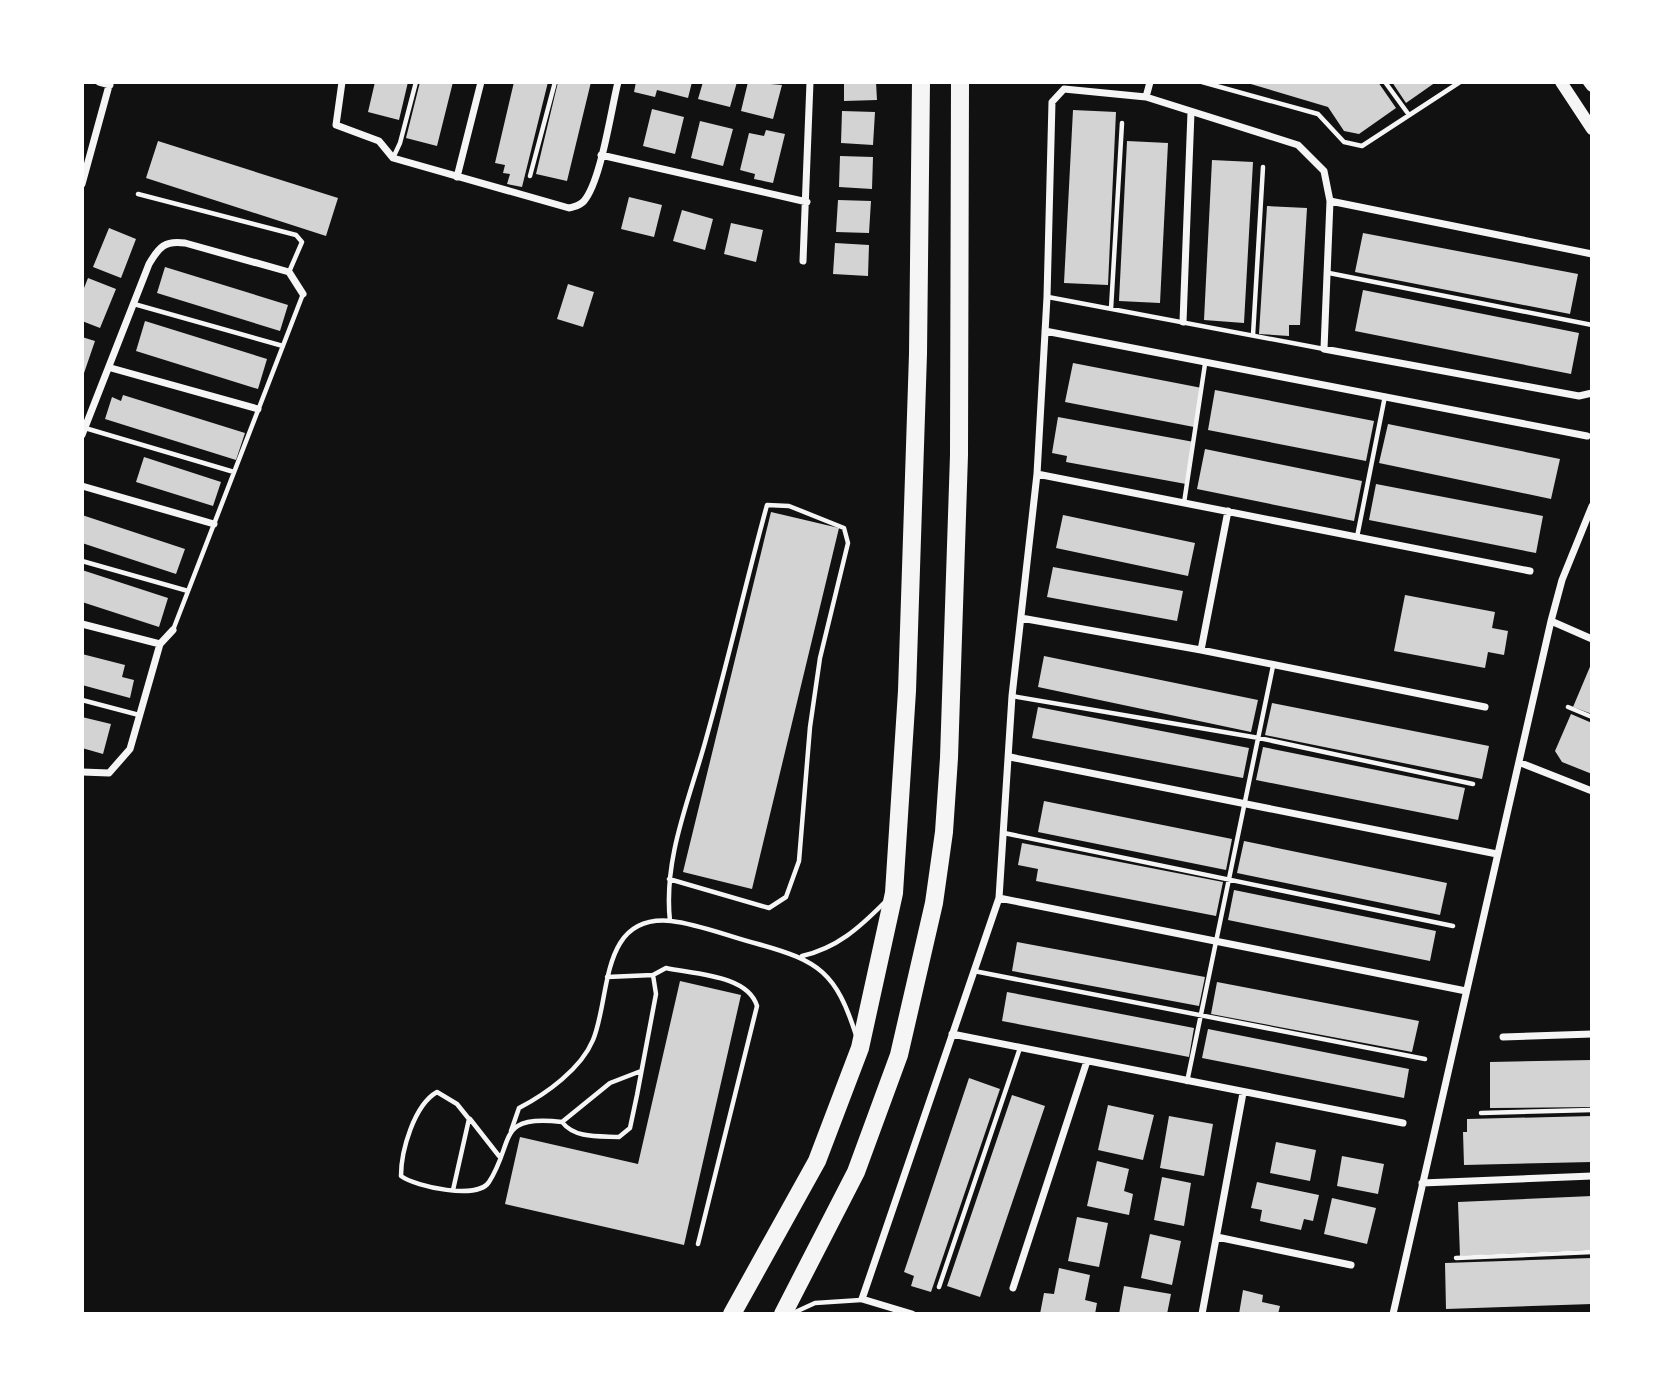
<svg xmlns="http://www.w3.org/2000/svg" width="1674" height="1396" font-family="'Public Sans',sans-serif">
<rect width="100%" height="100%" fill="#111"/>
<!-- building -->
<path fill="#d3d3d3" d="M375,82h33l-9,38 -31,-8z
M420,82h33l-16,64 -31,-8z
M514,82h34l-26,105 -15,-3 3,-10 -7,-1 2,-8 -10,-2z
M558,82h33l-24,99 -31,-7z
M636,82h56l-4,16 -31,-8 -2,7 -21,-5z
M703,82h34l-7,25 -32,-8z
M748,82l34,3 -9,34 -32,-8z
M844,82h32l1,18 -33,1z
M1244,82h134l18,26 -37,26 -15,-3 -16,-24z
M1392,82h44l-30,21z
M652,109l32,8 -9,37 -32,-8z
M1073,110l43,2 -8,173 -44,-2z
M842,111l33,1 -2,33 -32,-2z
M700,121l33,8 -10,37 -32,-8z
M766,130l19,4 -12,49 -19,-4 1,-5 -15,-4 9,-37 15,3z
M158,141l180,57 -12,38 -180,-58z
M1127,141l41,2 -8,160 -41,-2z
M840,156l33,1 -1,32 -33,-2z
M1212,160l41,2 -9,161 -40,-3z
M629,197l33,8 -8,32 -33,-8z
M838,200l33,1 -2,32 -33,-1z
M1267,206l40,2 -7,117h-11v11l-30,-2z
M682,210l31,9 -8,31 -32,-9z
M731,223l32,7 -7,32 -32,-8z
M109,228l27,11 -15,39 -28,-11z
M1363,233l215,41 -8,40 -215,-42z
M835,243l34,2 -1,31 -35,-2z
M165,267l123,38 -8,26 -123,-38z
M88,278l28,11 -16,39 -18,-7v-28z
M568,284l26,8 -11,35 -26,-8z
M1363,290l216,43 -8,41 -216,-43z
M145,321l122,38 -9,30 -122,-38z
M82,337l13,4 -12,35h-1z
M1073,363l129,25 -8,39 -129,-25z
M1215,390l159,31 -8,40 -158,-31z
M123,395l122,38 -9,27 -131,-41 7,-22 9,4z
M1058,417l136,25 -8,42 -120,-22 1,-6 -15,-3z
M1388,424l172,35 -9,40 -172,-36z
M1205,449l157,32 -8,40 -157,-32z
M144,457l77,25 -8,24 -77,-24z
M1376,484l167,32 -7,37 -167,-33z
M771,512l68,16 -87,361 -69,-17z
M82,515l103,34 -9,25 -94,-31z
M1063,515l132,28 -7,33 -132,-28z
M1053,567l130,24 -6,30 -130,-24z
M82,570l86,28 -9,29 -77,-25z
M1405,595l90,17 -3,16 16,3 -4,24 -16,-3 -3,16 -91,-17z
M82,654l43,11 -3,12 12,3 -4,18 -48,-13z
M1044,656l214,44 -7,32 -213,-45z
M1592,662v52l-19,-7z
M1272,703l217,43 -7,33 -217,-44z
M1038,707l211,41 -6,30 -211,-40z
M1571,714l21,9v51l-30,-12 -7,-11z
M82,717l29,7 -8,30 -21,-6z
M1263,747l202,41 -7,32 -202,-40z
M1044,801l188,38 -6,31 -188,-38z
M1244,841l203,42 -7,32 -203,-42z
M1022,843l201,39 -7,34 -180,-35 2,-12 -20,-4z
M1234,890l202,41 -6,30 -202,-41z
M1017,942l188,35 -6,29 -187,-35z
M680,981l61,14 -57,250 -179,-41 15,-67 118,27z
M1217,982l202,39 -7,31 -201,-38z
M1007,992l187,36 -5,29 -187,-36z
M1208,1029l201,40 -5,29 -202,-40z
M1592,1060v47l-102,1v-46z
M969,1078l31,11 -69,203 -20,-6 3,-10 -10,-4z
M1012,1095l33,11 -65,191 -33,-11z
M1108,1105l46,10 -11,45 -45,-10z
M1169,1116l44,8 -9,52 -44,-8z
M1592,1116v46l-128,3 -1,-33h4v-13z
M1276,1142l40,8 -6,31 -40,-8z
M1342,1156l42,8 -6,30 -41,-8z
M1097,1161l32,8 -5,22 9,3 -4,21 -42,-9z
M1162,1177l29,6 -7,43 -30,-6z
M1257,1182l62,13 -6,26 -9,-2 -3,11 -41,-9 2,-11 -11,-2z
M1592,1196v54l-132,6 -2,-54z
M1332,1198l44,10 -9,36 -43,-10z
M1077,1217l31,6 -9,44 -31,-6z
M1150,1234l31,7 -9,44 -31,-7z
M1592,1258v46l-146,5 -1,-46z
M1059,1268l31,7 -5,25 12,3 -2,11h-55l4,-21 10,1z
M1124,1286l47,8 -4,20h-48z
M1243,1290l20,5 -1,7 18,4 -2,8h-39z"/>
<g fill="none" stroke-linecap="round" stroke-linejoin="round">
<!-- service -->
<path stroke="#f5f5f5" stroke-width="4.5" d="M1202,82l116,32 26,28 18,4 98,-64
M1385,82l24,33
M393,158l7,-15 16,-61
M530,176l25,-94
M138,194l158,41 6,7 -13,30
M1329,273l263,52
M1048,297l276,52
M134,304l149,42
M1111,309l11,-186
M1253,335l10,-168
M85,428l149,44
M1184,503l21,-139
M1357,537l28,-141
M82,561l106,30
M173,630l130,-336
M1012,696l247,42 214,46
M82,700l57,15
M1568,707l24,10
M1004,833l449,93
M669,879l100,29 17,-11 13,-36 11,-134 10,-69 28,-115 -4,-15 -55,-22 -22,-1c-21,77 -39,156 -61,234 -16,59 -43,119 -36,182
M802,956c35,-8 57,-28 82,-53
M974,971l451,88
M607,977l46,-2 13,-7c28,6 82,7 91,38l-59,238
M641,1071l-31,12 -48,39c13,17 38,14 57,15l11,-9 7,-33 19,-101 -3,-19
M1187,1082l86,-416
M1481,1113l111,-3
M470,1119l29,37
M511,1131l8,-23c27,-14 62,-39 74,-68 18,-43 6,-126 78,-119 28,3 59,16 87,23 62,17 78,29 98,91
M453,1190l16,-71 -12,-15 -20,-12c-23,13 -36,59 -36,84 15,11 77,24 88,6 26,-40 6,-68 73,-60
M1456,1258l136,-6
M939,1287l81,-239
M791,1314l24,-11 46,-3"/>
<!-- minor -->
<path stroke="#f5f5f5" stroke-width="7" d="M99,82l11,3
M342,82l-6,43 43,16 14,17 176,50c6,-2 11,-2 15,-7 17,-20 27,-91 34,-119
M1146,97l4,-15
M601,155l206,47
M457,177l24,-95
M82,184l28,-102
M1330,201l262,53
M803,261l7,-179
M1183,322l8,-210
M1045,331l542,105
M111,368l147,41
M82,435l67,-171c10,-17 16,-24 36,-21l104,29 14,22
M1037,474l493,97
M82,486l132,38
M1021,618l180,32 284,57
M1551,621l41,18
M82,624l78,20 13,-14
M1201,650l27,-139
M1010,757l487,97
M1521,763l71,28
M82,772l27,1 21,-24 30,-105
M999,898l467,93
M952,1034l451,89
M1503,1037l89,-3
M1422,1183l170,-7
M1217,1237l134,28
M1013,1288l74,-227
M912,1314l-50,-15 137,-401 13,-202 25,-222 10,-177 5,-195 12,-13 82,8 152,48 26,26 6,30 -6,148 255,47 13,-3
M1202,1314l41,-221
M1393,1314l158,-693 11,-41 30,-74"/>
<!-- tertiary -->
<path stroke="#f5f5f5" stroke-width="12" d="M1561,82l31,47
M1589,82l3,4"/>
<!-- motorway -->
<path stroke="#f5f5f5" stroke-width="18" d="M732,1314l85,-153 43,-113 34,-155 13,-202 11,-337 3,-272
M783,1314l73,-142 43,-117 35,-152 10,-71 5,-74 10,-303 1,-373"/>
</g>
<!-- border -->
<rect width="1674" height="1396" fill="none" stroke="#ffffff" stroke-width="168"/>
</svg>
